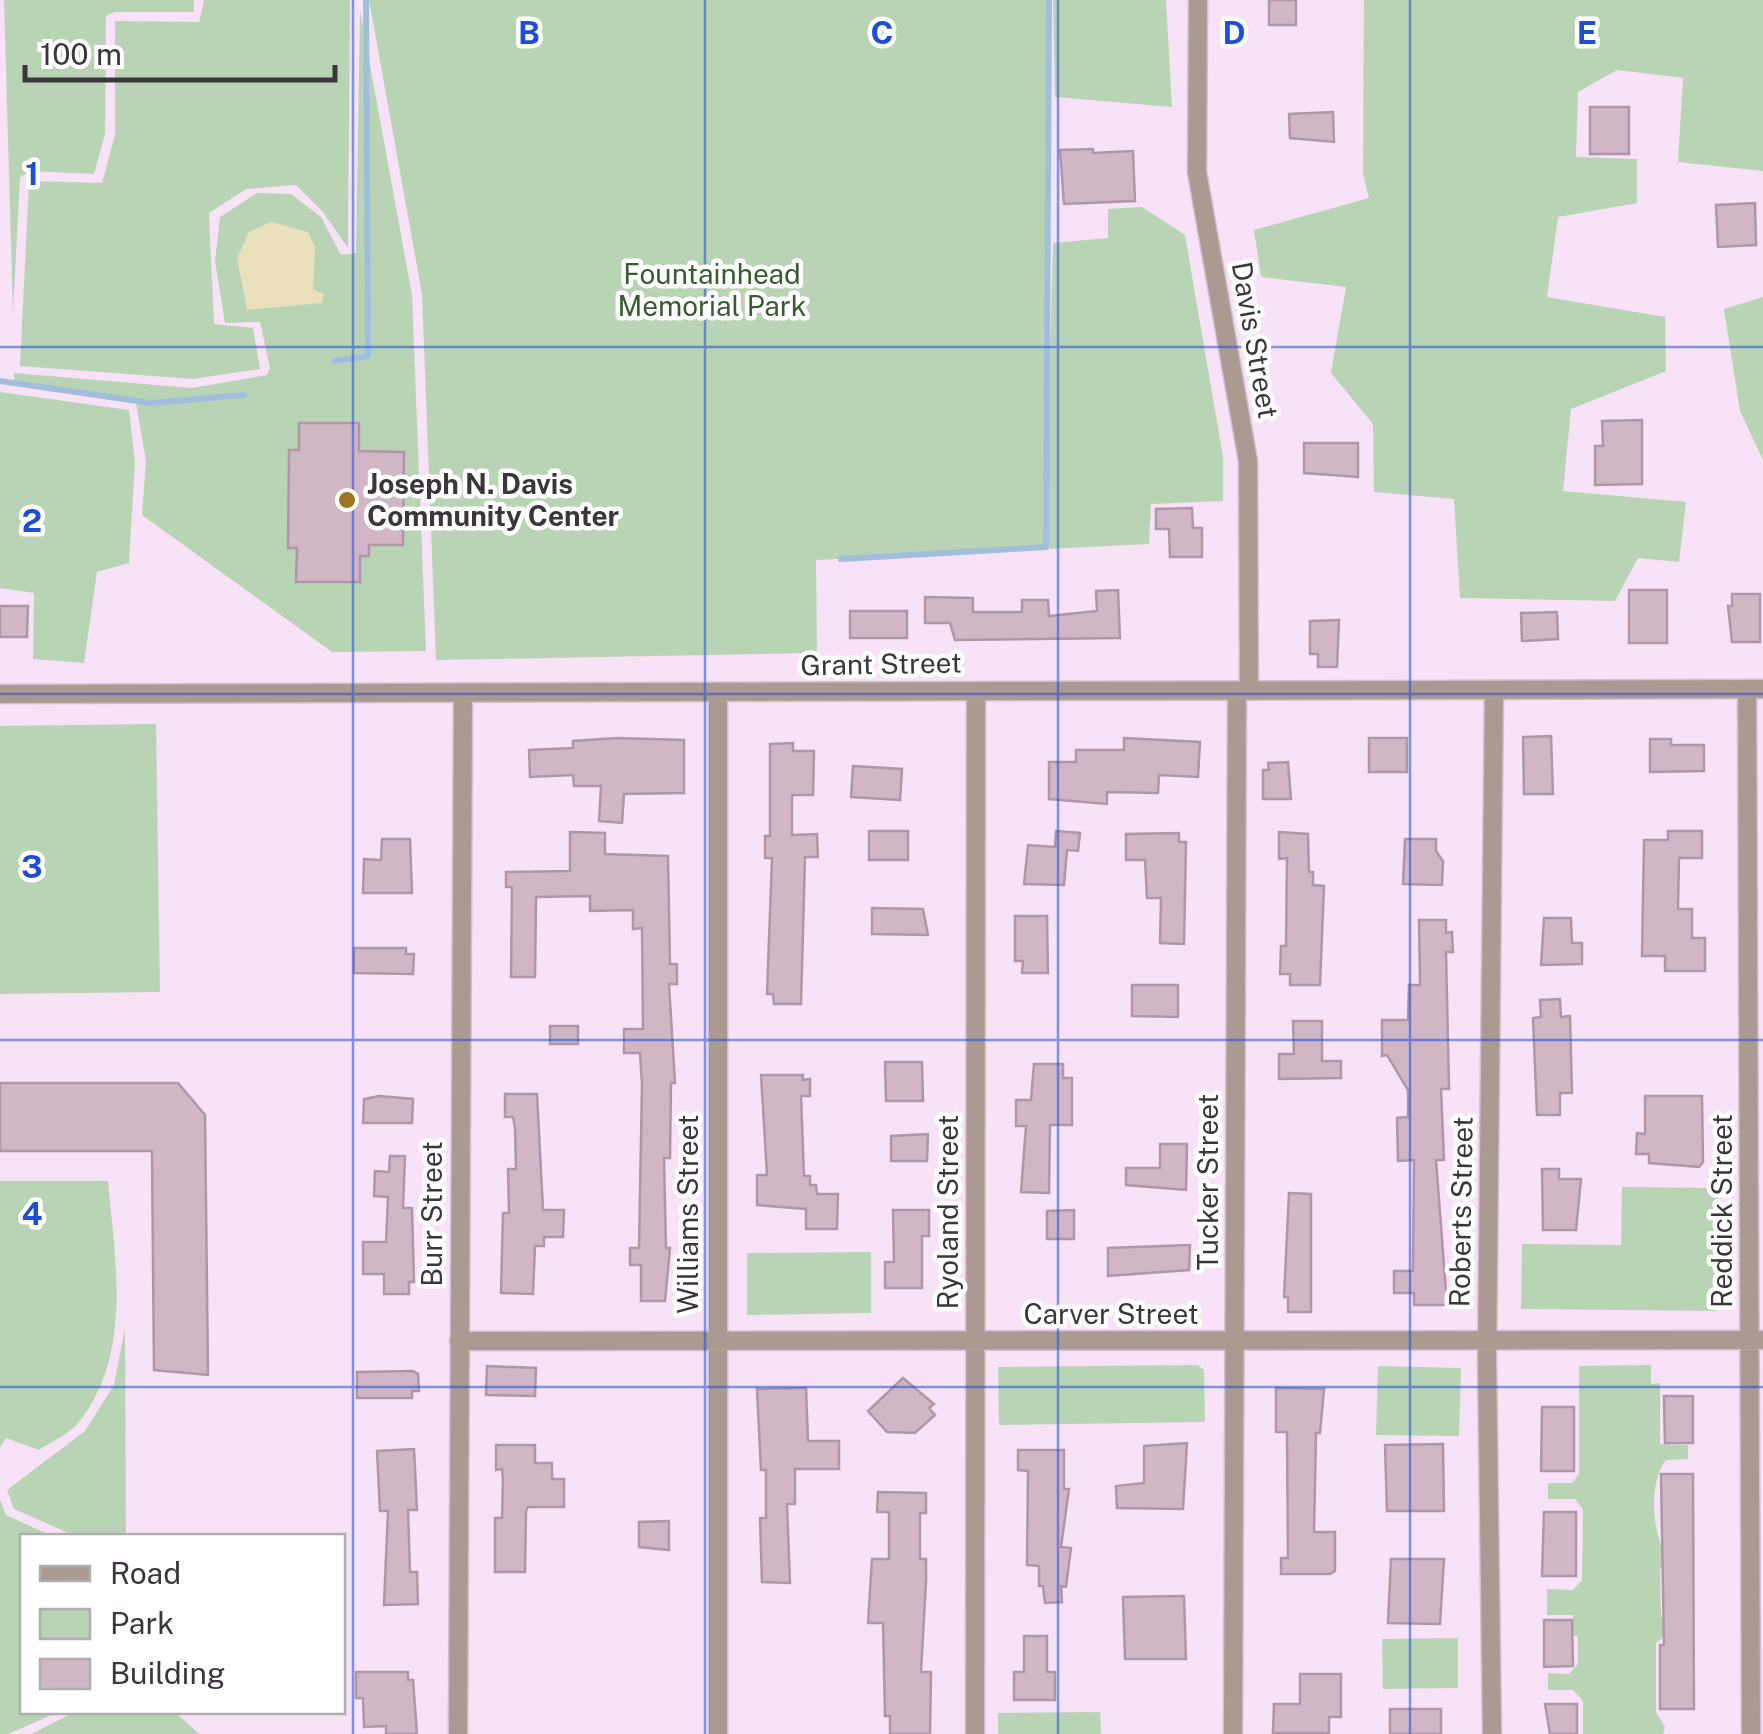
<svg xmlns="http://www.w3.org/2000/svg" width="1763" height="1734" font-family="'Public Sans',sans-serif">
<rect width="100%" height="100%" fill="#f8e2f7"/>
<!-- green -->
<path fill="#b9d4b4" d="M4,0h190v12h-79l-9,4 -1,118 -11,40 -64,-3 -10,6 -7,136z
M204,0h146l-2,248 -25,-36 -27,-27 -50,4 -37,24 5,111 39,4 7,41 -67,10 -173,-13 9,-185 73,2 13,-48v-114l84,1z
M369,0h680l-2,463 6,-220 55,-5v-29l34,-2 43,28 38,222v44l-72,3 -2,40 -333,16 1,93 -381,7 -14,-366z
M1053,0h113l6,107 -117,-10z
M1364,0h399v171l-85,-9 5,-84 -66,-8 -39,22 -2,65 61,2v44l-79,14 -11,80 118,20 1,54 -95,38 -8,82 123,11 -7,60 -41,-4 -23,43 -155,-3 -6,-99 -80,-7 -1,-68 -42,-51 15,-86 -85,-10 -7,-47 115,-32 -6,-24z
M360,10l52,285 14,356 -94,1 -190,-137 4,-54 -10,-58 -122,-18v-12l178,15 75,-13 3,-7 -10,-46 -35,1 -10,-62 5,-44 37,-24 34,1 30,23 20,38 15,-2z
M1763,297v163l-23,-49 -16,-102z
M0,392l129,18 6,52 -6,101 -32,9 -13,91 -51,-4 1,-66 -34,-5z
M156,724l4,268 -160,2v-268z
M0,1181h108c7,80 25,175 -30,242 -9,11 -27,19 -39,27l-33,-12 -6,10z
M1622,1187l96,1 -2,123 -195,-2 1,-65 99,1z
M871,1252v61l-124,2v-62z
M125,1328l1,208h-51l-61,-27 -7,-19 78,-59 29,-46z
M1198,1365l6,5 1,52 -206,3 -1,-58z
M1651,1365v19l9,-1v61l28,1v14l-22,1c-18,23 -14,71 0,95l-6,14 1,48 27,3v17h-25l-7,6v69l9,15 -2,7h-80v-33l-10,-11h-25v-17l21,1 9,-10v-27l-5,-2v-20h-26v-26l26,1 9,-10 1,-70 -8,-11h-27v-16h24l7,-9v-108z
M1378,1366l83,2 -2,68 -83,-1z
M0,1500l6,15 46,21h-30v176h37l-51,22h-8z
M1458,1638v50l-75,1 -1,-50z
M75,1712h100l24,22h-168z
M1100,1712l1,22h-103v-21z"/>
<!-- sand -->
<path fill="#eae0bb" d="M271,222l37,10 7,15 -2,42 11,5 -2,9 -75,7 -10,-52 12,-26z"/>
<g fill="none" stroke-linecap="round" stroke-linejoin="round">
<!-- stream -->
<path stroke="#a1bfdc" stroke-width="6" d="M334,361l34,-5 -2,-356
M0,381l151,22 93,-8
M841,559l205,-12 3,-547"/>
</g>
<!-- building -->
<path fill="#d1b6c6" stroke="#b096a6" stroke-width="2.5" d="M1269,0h27v25h-27z
M1590,107h39v47h-39z
M1333,112l1,30 -44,-4 -1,-24z
M1093,149v4l40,-2 2,50 -71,3 -4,-54z
M1755,203l1,42 -38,2 -2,-42z
M1642,420v64l-47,1v-39h8l-1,-25z
M299,423h60v28l45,1 -1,93h-34v11h-9v26h-64l1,-34h-9l1,-98h10z
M1304,443h54v34l-54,-4z
M1192,508l1,20h9v29h-32l-1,-28h-13v-20z
M1118,590l2,48 -165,2 -5,-17h-25v-26l48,1v14h49v-12h26l1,16 48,-5 -1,-20z
M1629,590h38v53h-38z
M1732,594h28v48h-28l-4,-36h4z
M0,606h28l-1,31h-27z
M850,611h57v27h-57z
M1557,612l1,27 -36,2 -1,-28z
M1339,620l-2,47h-19v-13h-8v-33z
M1551,736l2,58h-29l-1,-57z
M617,738l67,2v53l-60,1 -2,29 -23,-2 2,-35h-27l-1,-11 -43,2 -1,-27 44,-2v-7z
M1124,738l76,4 -2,35 -39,-2 -1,18 -51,-1v12l-58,-5v-37h27v-12h48z
M1369,738h38v34h-38z
M1650,739h21v6h33v26l-54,1z
M793,743v8h21l-1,44h-21v40l25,-1 1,23h-13l-4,147h-27l-1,-10h-6l5,-136h-7v-22h5v-92z
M1288,762l3,37h-28v-29h6l-1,-7z
M853,766l49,3 -2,31 -49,-3z
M869,831h39v29h-39z
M1056,831l24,2 -2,18 -11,-1 -3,35 -40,-1 4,-39 27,2z
M1668,831h34v27h-23l-1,51h14v29h13v33h-40v-15h-23l2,-116h24z
M570,832l35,1v21l63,2 2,108h7v20h-8l6,99h-4l-1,75h-6l2,90h4l-5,53h-24v-36h-11v-17h9l3,-164 -2,-31h-16v-24h19l-1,-101 -9,1v-19l-43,1v-15l-54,1 -1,80h-24l1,-90h-6v-15l64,-1z
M1279,832l29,2 1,38h4v13l11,1 -4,99h-30v-11h-10l1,-28h5l1,-88 -8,1z
M1179,833v9h7l-2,102 -24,-1 1,-45h-14l-2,-38h-19v-26z
M382,839h28l2,54h-49l1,-34 17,1z
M1405,839h31v12l7,10 -1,24 -39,-1z
M872,908l51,1 5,26 -56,-1z
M1015,916h32l1,57h-26l1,-12h-8z
M1544,918h27l1,25h10v21l-41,1z
M1419,920h27v13l6,-1 1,20h-7l3,137h-8l3,71h-8l11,145h-33v-12h-20v-22h19l1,-111 -16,1 -1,-43 11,-1v-27l-21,-35 -5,1v-36h26l1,-35h11z
M354,948h52v6h8l-1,20 -59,-1z
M1132,985h46v32l-46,-1z
M1560,999l1,18 9,-1 2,77h-12v22h-23l-4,-97 8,-1 -1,-17z
M1293,1021h29v40h19v17l-62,1v-25h15z
M550,1026h28v18h-28z
M885,1062h37l1,39h-37z
M1034,1064h29v14h9v47h-22l-1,68 -28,-1 5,-66h-10v-26h15z
M761,1075h42v5l7,-1v17h-9l3,80h6v9h6l1,9h21l-1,35h-31v-20l-49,-4v-30h10z
M0,1083h178l27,32 3,260 -54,-5 -2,-219h-152z
M505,1094h32l6,116h21l-1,27h-19v9h-9l-2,48 -32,-1 2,-80h6l-1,-44h8l-1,-41 -2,-11h-8z
M379,1096l34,3 -1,24h-49l1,-24z
M1645,1096h57l1,66 -4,5 -50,-4v-9h-13l1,-21 8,1z
M928,1134l-1,27h-36v-25z
M1160,1144h27l-1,46 -60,-5v-17h34z
M390,1156h15l-2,52h9l2,74h-5v12h-25v-20h-21v-32h23l2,-45 -14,-1 1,-25 14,1z
M1542,1169h17v10h22l-5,51h-33z
M1289,1193l22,1v118h-23v-15h-4z
M893,1210h36v26h-7v52h-37v-26h9z
M1074,1210v29h-27v-28z
M1190,1245l-1,25 -81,6v-28z
M487,1366l49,2 -1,28 -49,-1z
M413,1371l5,3 1,17h-7v7h-55v-26z
M903,1378l31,26 -5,4 6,7 -20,18 -28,-1 -19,-21z
M806,1388l2,53h31v28h-44v35h-8l3,79 -28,-1 -2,-64h6v-48h-5l-4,-81z
M1276,1388l48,1 -4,44h-4l-2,99h21v39l-5,3h-49v-16h7l-1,-126h-11z
M1664,1396h29v47h-28z
M1542,1407h32v64h-33z
M1187,1443l-4,66 -66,-1 -1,-22 28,-3v-37z
M1443,1444l1,67h-57l-2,-66z
M496,1445h39v18h17v16h12v28h-36l-2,4 -1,61h-30v-54h7l1,-39 -1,-10 -6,1z
M414,1449l3,61h-9l2,62h7l1,32 -34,1 4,-94h-8l-3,-60z
M1018,1450h46v39h5l-8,58 10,1 -5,39 -5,-1 1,16 -17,1 -2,-17h-4v-20l-12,-1 1,-94 -10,-1z
M1661,1474h32l1,235h-34v-64h4z
M878,1492l48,1v20h-6v46h6v22l-5,91h10l-1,62h-40v-18h-5l-2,-93h-15l4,-64h17v-47h-12z
M1544,1512h32v64h-34z
M669,1521v29l-30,-3v-25z
M1391,1559h53l-4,65 -52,-1z
M1184,1596l2,63h-61l-2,-62z
M1544,1620h28l1,46 -29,1z
M1024,1636h23v36h8v28h-41v-28h10z
M356,1672h52v8h5l4,54h-31v-8l-22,1 -1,-29h-7z
M1300,1674h41v43h-12v16h-56l1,-29h26z
M1545,1704h32v30h-27z
M1390,1709h51v25h-51z"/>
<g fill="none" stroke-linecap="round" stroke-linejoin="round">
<defs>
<path id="minor" d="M1198,0l-1,172 51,289 1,230
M1747,689l4,1045
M0,694l1763,-5
M459,1341l1304,-1
M458,1734l5,-1040
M718,1734v-1041
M975,1734l1,-1043
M1233,1734l4,-1043
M1492,1734l-5,-375 7,-669"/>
</defs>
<!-- minor casing -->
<use href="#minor" stroke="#d3bfd2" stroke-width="21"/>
<!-- minor -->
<use href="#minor" stroke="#ab9a91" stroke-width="18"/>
</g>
<!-- grid -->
<path fill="none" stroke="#1d4ed8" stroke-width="2.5" stroke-opacity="0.55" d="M353,0v1734M705,0v1734M1058,0v1734M1410,0v1734M0,347h1763M0,694h1763M0,1040h1763M0,1387h1763"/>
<!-- markers -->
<circle fill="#9f7423" stroke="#fff" stroke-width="4" cx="347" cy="500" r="10"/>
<g text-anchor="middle" stroke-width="9" stroke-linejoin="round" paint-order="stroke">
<!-- park labels -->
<g font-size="28" fill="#365c30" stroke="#fff">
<text x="712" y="284">Fountainhead<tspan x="712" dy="32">Memorial Park</tspan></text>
</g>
<!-- street labels -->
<g font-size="28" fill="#3d353d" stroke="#fff">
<text transform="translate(1255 340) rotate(80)" y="10">Davis Street</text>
<text transform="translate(881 664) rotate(-1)" y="10">Grant Street</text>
<text transform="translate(1208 1182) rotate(-90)" y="10">Tucker Street</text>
<text transform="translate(1722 1211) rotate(-90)" y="10">Reddick Street</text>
<text transform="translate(948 1212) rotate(-90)" y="10">Ryoland Street</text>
<text transform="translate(1461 1212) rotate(-89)" y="10">Roberts Street</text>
<text transform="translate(432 1214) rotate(-90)" y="10">Burr Street</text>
<text transform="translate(688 1214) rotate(-90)" y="10">Williams Street</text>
<text x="1111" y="1324">Carver Street</text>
</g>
<!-- poi labels -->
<g font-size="28" font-weight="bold" fill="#3d353d" stroke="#fff" text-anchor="start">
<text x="367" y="494">Joseph N. Davis<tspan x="367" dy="32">Community Center</tspan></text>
</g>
</g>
<g font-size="32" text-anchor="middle" font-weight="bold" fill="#1d4ed8" stroke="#fff" stroke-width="9" stroke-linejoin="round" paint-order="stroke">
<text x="529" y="44">B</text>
<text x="882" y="44">C</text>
<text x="1234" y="44">D</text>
<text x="1587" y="44">E</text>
<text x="32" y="185">1</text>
<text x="32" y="532">2</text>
<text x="32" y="878">3</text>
<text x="32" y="1225">4</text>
</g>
<!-- legend -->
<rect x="20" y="1534" width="325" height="180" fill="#ffffff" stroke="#b1aeb1" stroke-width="2.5"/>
<rect x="40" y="1566" width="50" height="15" fill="#ab9a91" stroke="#b1aeb1" stroke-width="2.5"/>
<text x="110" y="1584" font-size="30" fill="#3d353d">Road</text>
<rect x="40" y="1609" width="50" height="30" fill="#b9d4b4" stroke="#b1aeb1" stroke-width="2.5"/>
<text x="110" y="1634" font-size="30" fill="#3d353d">Park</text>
<rect x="40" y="1659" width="50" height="30" fill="#d1b6c6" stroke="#b1aeb1" stroke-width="2.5"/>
<text x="110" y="1684" font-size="30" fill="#3d353d">Building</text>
<!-- scale -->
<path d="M25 65v15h310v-15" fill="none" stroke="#3d353d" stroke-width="5"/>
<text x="40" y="65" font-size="30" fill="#3d353d" stroke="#ffffff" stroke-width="8" paint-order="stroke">100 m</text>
</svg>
